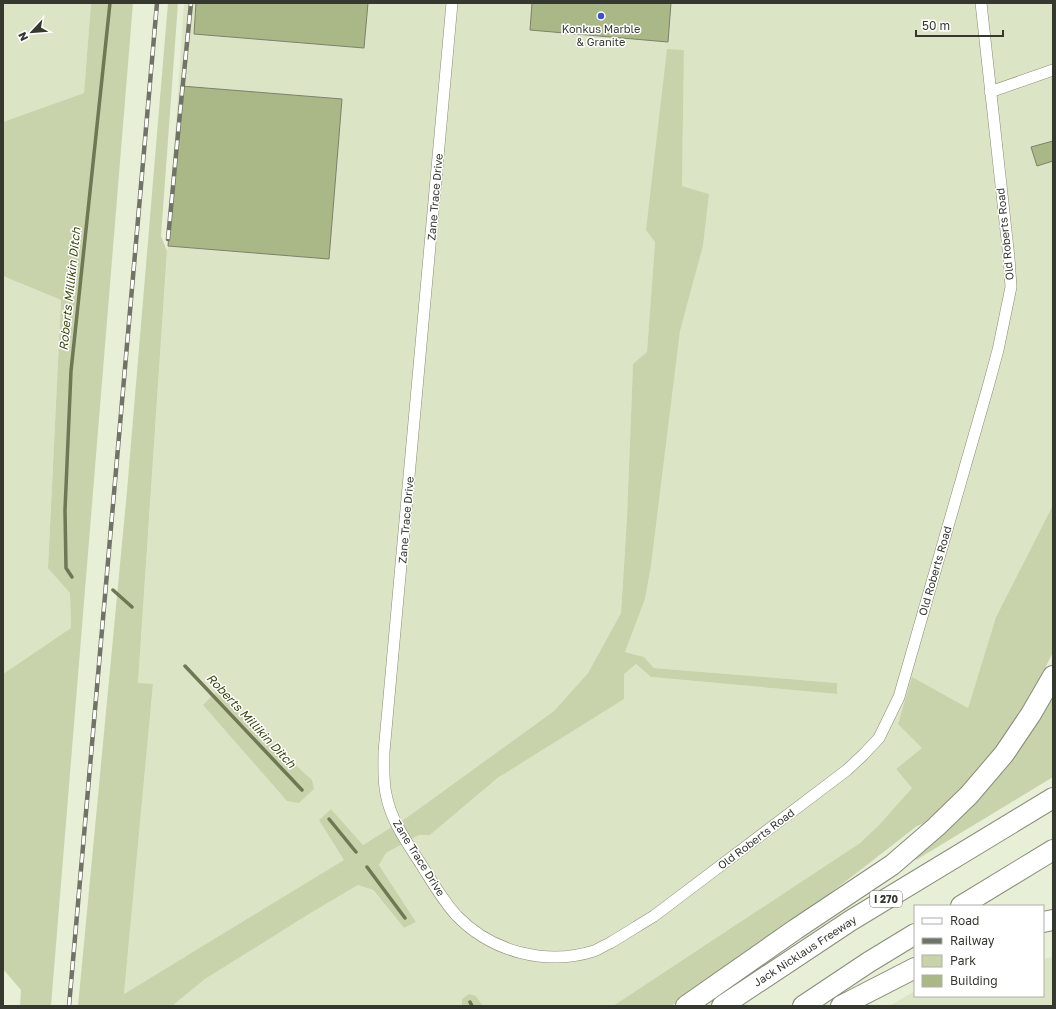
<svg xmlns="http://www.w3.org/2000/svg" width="1056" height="1009" font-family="'Golos Text',sans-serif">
<rect width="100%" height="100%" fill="#e8efd7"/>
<!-- built -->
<path fill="#dce4c6" d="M3,3h88l-7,90 -81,29z
M184,3h869v502l-57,112 -28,91 -56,-30 10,70 -26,21 16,19 -33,37 -19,18 -247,163h-130l-7,-10 -14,3v7h-290l33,-27 104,-65 49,-29 14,5 32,38 12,-6 -37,-57 7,-12 33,-18h11l206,-171 15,13 186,17v-11l-183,-15 -10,-11 -19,-5 20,-53 6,-33 29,-235 23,-85 6,-52 -27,-8 2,-135 -29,191 -8,111 -14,12 -6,152 -6,96 -33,60 -34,38 -145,105 -46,29 -32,-36 -12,11 26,40 -221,134 29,-309 -15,-1z
M3,276l58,24 -13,267 22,26 1,35 -68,46z
M1053,957v49h-164l26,-15v5h128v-37z"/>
<!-- green -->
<path fill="#c8d3ac" d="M91,3h42l-82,1003h-31l1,-16 -18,-21v-295l68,-46 -1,-35 -22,-25 13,-268 -58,-24v-154l81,-29z
M168,3h10l-17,233 6,15 -29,432 15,1 -29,310 220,-134 -25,-40 12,-11 32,36 46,-29 145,-105 34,-38 33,-60 6,-96 6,-153 14,-12 8,-110 -9,-12 21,-181 17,1 -2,136 27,8 -6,52 -23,85 -29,235 -6,33 -20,53 19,5 10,11 183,15v11l-186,-17 -15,-13 -12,10v25l-125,78 -69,58h-11l-33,18 -7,12 37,57 -12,6 -31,-38 -15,-5 -49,29 -104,65 -33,27h-94l49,-515z
M1053,505v147l-26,53 -30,43 -26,32 -39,40 -15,6 -63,49 -71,54 -112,77h-58l247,-163 19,-18 33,-37 -16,-19 26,-21 -24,-24 14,-47 56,31 28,-91z
M216,692l96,88 2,9 -15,14 -12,-2 -84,-96z
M1053,695v82l-137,83 -3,-4z
M469,994l7,2 7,10h-21v-7z"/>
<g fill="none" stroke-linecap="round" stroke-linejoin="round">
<!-- stream -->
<path stroke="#6e7853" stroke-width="3.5" d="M72,577l-6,-9 -1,-58 6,-139 39,-368
M113,590l19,17
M185,666l117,124
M329,819l27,33
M367,867l38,51
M470,1002l2,4"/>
</g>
<!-- building -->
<path fill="#aab786" stroke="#7b816c" d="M196,3h172l-4,45 -170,-14z
M532,3h139l-3,39 -138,-12z
M181,86l161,13 -13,160 -161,-13z
M1053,141v20l-16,5 -6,-19z"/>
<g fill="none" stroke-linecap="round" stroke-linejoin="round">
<defs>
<path id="street" d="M452,3l-68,749c0,14 -1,29 2,42 5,28 23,51 38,75 10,16 20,33 33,47 35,36 89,50 137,35 5,-2 11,-6 16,-8 15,-9 29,-18 44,-27l193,-146 16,-15 16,-17 20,-41 89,-310 10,-37 13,-63 -2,-29 -28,-255
M990,92l63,-22"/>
<path id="highway" d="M961,906l92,-56
M1043,922l10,-2
M686,1006l110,-77 96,-64 44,-38 33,-32 35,-41 27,-40 22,-38
M722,1006l128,-85 203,-123
M803,1006l66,-44 46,-28
M841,1006l74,-38"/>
</defs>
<!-- street casing -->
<use href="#street" stroke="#878d78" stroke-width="12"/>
<!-- highway casing -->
<use href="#highway" stroke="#878d78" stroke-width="22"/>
<!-- street -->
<use href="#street" stroke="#fff" stroke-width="11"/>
<!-- highway -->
<use href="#highway" stroke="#fff" stroke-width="20"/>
<defs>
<path id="rail" d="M168,239l11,-116 12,-120
M69,1006l88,-1003"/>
</defs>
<!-- rail casing -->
<use href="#rail" stroke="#707466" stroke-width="4.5"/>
<!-- rail -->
<use href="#rail" stroke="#fff" stroke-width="3" stroke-dasharray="9" stroke-linecap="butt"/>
</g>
<!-- markers -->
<circle fill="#3e53c6" stroke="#fff" stroke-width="1.5" cx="601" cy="16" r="4"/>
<g text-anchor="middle" stroke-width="3" stroke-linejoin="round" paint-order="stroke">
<!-- shield labels -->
<rect fill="#fff" stroke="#72746d" stroke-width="1" x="870" y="891" width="32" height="16" rx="3"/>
<g font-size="10" font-weight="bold" fill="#35382f">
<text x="886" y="903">I 270</text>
</g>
<!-- poi labels -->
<g font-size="11" fill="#35382f" stroke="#fff">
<text x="601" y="33">Konkus Marble<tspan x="601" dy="13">&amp; Granite</tspan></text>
</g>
<!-- street labels -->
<g font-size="11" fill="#35382f" stroke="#fff">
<text transform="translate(435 197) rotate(-85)" y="4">Zane Trace Drive</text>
<text transform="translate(1005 234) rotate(-96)" y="4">Old Roberts Road</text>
<text transform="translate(406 520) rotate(-85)" y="4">Zane Trace Drive</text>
<text transform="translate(935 571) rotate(-74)" y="4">Old Roberts Road</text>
<text transform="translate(756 839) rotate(-37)" y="4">Old Roberts Road</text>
<text transform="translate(419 858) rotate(58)" y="4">Zane Trace Drive</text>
<text transform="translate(805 951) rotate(-33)" y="4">Jack Nicklaus Freeway</text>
</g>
<!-- water labels -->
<g font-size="12" font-style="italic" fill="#3b470e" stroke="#fff">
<text transform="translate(70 289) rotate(-84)" y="4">Roberts Millikin Ditch</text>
<text transform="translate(251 721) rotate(47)" y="4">Roberts Millikin Ditch</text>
</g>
</g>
<!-- border -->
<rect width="1056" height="1009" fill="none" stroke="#35382f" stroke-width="8"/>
<!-- legend -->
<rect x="914" y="905" width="130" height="92" fill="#ffffff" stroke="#aeafac"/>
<rect x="922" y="918" width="20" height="6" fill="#ffffff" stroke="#aeafac"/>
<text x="950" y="925" font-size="12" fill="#35382f">Road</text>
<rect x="922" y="938" width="20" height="6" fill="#707466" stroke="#aeafac"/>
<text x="950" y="945" font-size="12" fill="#35382f">Railway</text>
<rect x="922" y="955" width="20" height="12" fill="#c8d3ac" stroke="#aeafac"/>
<text x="950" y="965" font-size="12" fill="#35382f">Park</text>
<rect x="922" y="975" width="20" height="12" fill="#aab786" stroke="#aeafac"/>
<text x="950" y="985" font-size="12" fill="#35382f">Building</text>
<!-- north arrow -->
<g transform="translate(32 32) rotate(244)" stroke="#ffffff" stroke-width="3" paint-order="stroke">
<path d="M0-3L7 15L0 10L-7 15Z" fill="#35382f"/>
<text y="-6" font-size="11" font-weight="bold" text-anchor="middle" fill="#35382f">N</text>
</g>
<!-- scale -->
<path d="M916 30v6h87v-6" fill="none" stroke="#35382f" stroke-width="2"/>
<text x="922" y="30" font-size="12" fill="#35382f" stroke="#ffffff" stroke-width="3" paint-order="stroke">50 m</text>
</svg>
